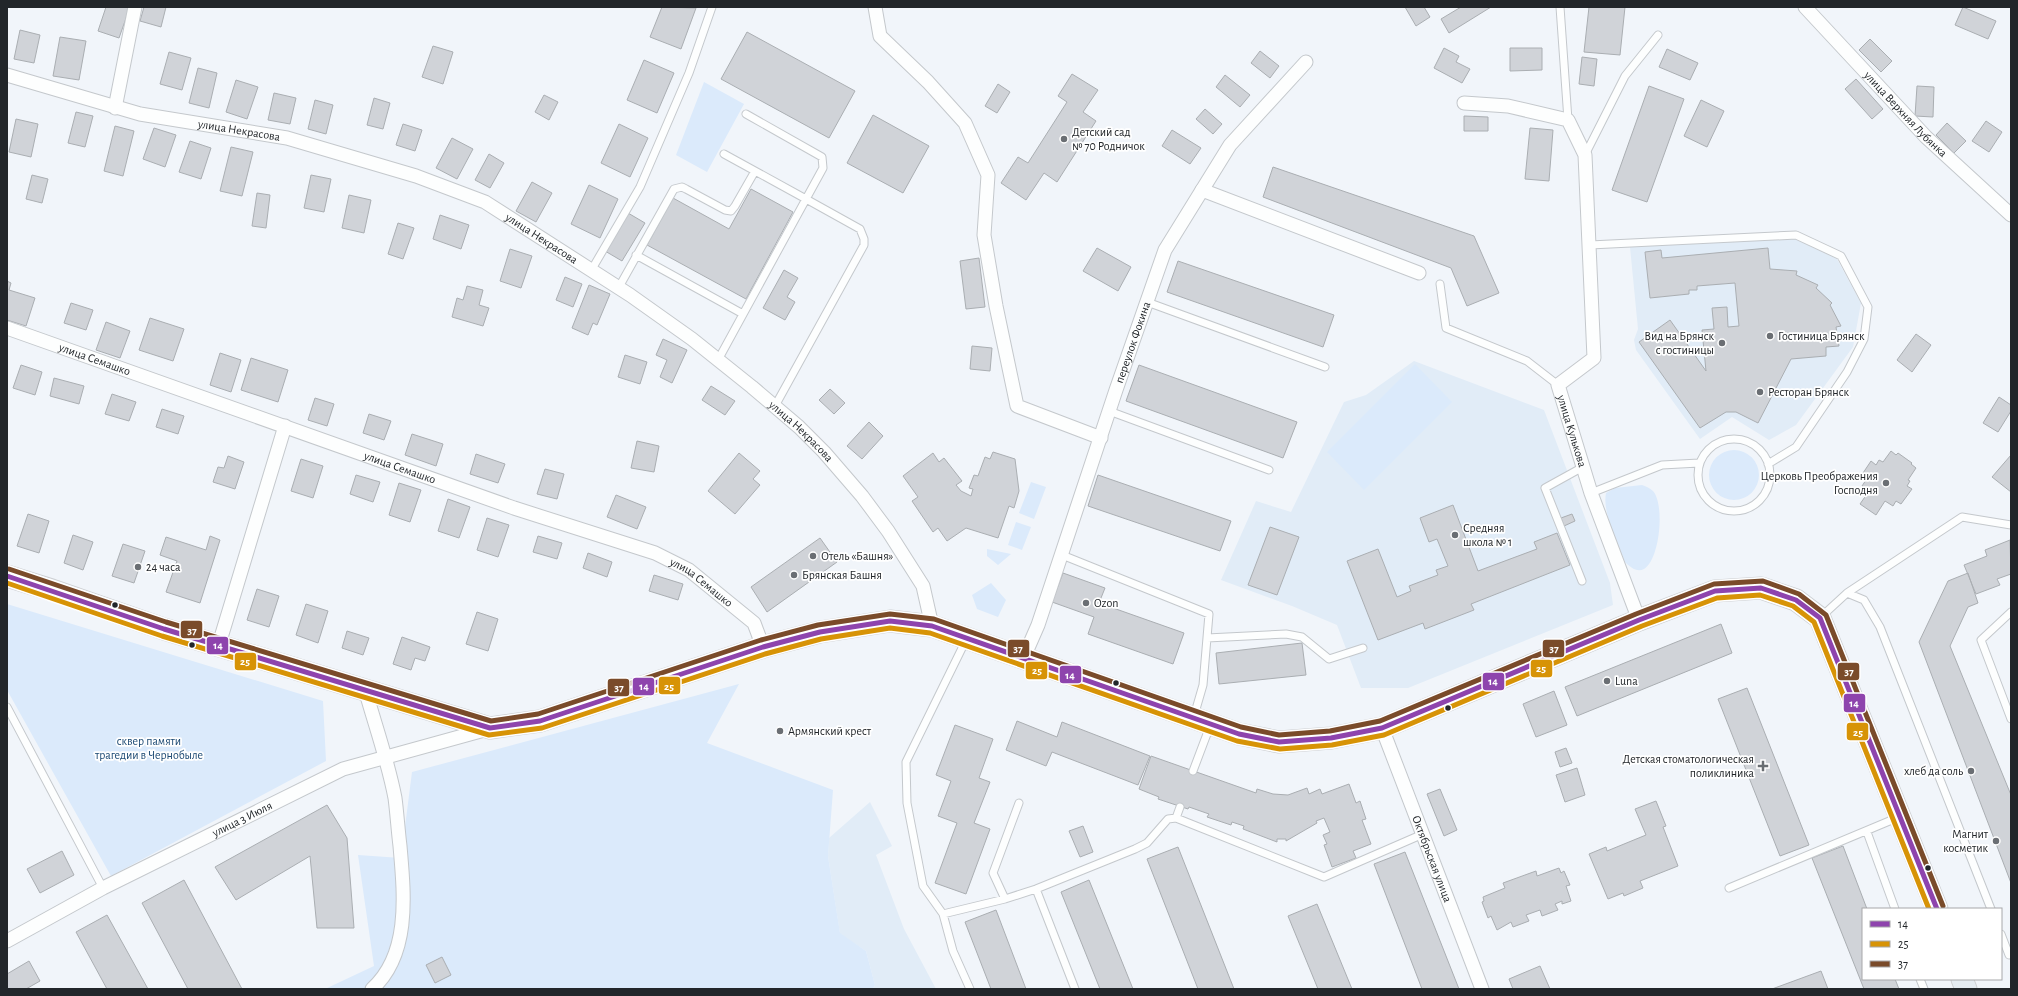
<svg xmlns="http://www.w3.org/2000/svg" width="2018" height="996" font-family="'Alegreya Sans',sans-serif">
<rect width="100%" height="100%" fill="#f1f5fa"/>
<!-- built -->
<path fill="#e1ecf7" d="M1791,237l46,22 24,44 -8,44 -57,78 -27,15 -37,-23 -32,22 -64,-89 -2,-10 4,-11 -8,-82z
M1414,361l130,49 66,173 3,22 -205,83h-47l-24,-63 -45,-19 -71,-26 35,-79 35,11 53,-110 22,-7z
M870,802l22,44 -16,9 28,74 32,60h-63l2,-4 -9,-34 -26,-17 -12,-78 1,-18z"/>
<!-- green -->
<path fill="#dbeafb" d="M704,82l40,22 -37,68 -31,-17z
M1415,364l37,38 -88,88 -37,-38z
M1709 475a25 25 0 1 1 50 0a25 25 0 1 1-50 0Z
M1031,482l15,5 -12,32 -15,-6z
M1642,485c3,1 8,3 11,6 12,13 7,69 -9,78 -7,4 -14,-2 -19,-7 -7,-19 -23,-49 -19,-69l9,-5z
M1016,522l15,5 -9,23 -14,-5z
M987,549l24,5 -13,11 -11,-9z
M991,583l15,17 -8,17 -21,-8 -5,-14z
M7,604l316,97 3,60 -215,115 -104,-186z
M739,684l-32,59 126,47 -5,66 12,77 26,18 9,34 -2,4h-548l49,-23 -16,-111 43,3 11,-86z"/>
<!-- building -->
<path fill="#d0d3d8" stroke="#aaaeb2" d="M106,7h24l-11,31 -21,-7z
M144,7h22l-5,20 -21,-6z
M662,7l34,1 -15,41 -31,-12z
M1405,7h19l6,10 -14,9z
M1461,7h30l-42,26 -8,-14z
M1589,7h36l-5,48 -36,-3z
M1963,7l33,14 -8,18 -33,-14z
M20,30l20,5 -6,28 -20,-4z
M747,32l108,59 -26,47 -108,-59z
M60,37l26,4 -7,39 -26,-4z
M1870,39l22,22 -11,11 -22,-22z
M433,46l20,6 -10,32 -21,-7z
M1444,48l15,8 -3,6 14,7 -8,14 -28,-15z
M1510,48h32v22l-32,1z
M1667,49l31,14 -8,17 -31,-13z
M1260,51l19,15 -9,12 -19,-15z
M169,52l22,6 -9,32 -22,-6z
M1582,57l15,2 -3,27 -15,-2z
M644,60l30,13 -17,40 -30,-13z
M198,68l19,5 -8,35 -20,-5z
M1072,74l26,16 -15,22 13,9 -39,61 -13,-9 -18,27 -25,-17 17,-26 10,6 39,-61 -9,-6z
M1225,75l25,20 -10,12 -24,-20z
M1856,79l27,30 -11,10 -27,-30z
M236,80l22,7 -11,32 -21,-7z
M998,84l12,8 -13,21 -12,-7z
M1649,86l35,13 -37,103 -35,-12z
M1917,86l17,1 -1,30 -18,-1z
M274,93l22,5 -6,26 -22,-4z
M544,95l14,7 -9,18 -14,-8z
M374,98l16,5 -7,26 -16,-4z
M315,100l18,5 -7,29 -18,-5z
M1701,100l23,11 -17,36 -23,-11z
M1205,109l17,15 -9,10 -17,-15z
M76,112l17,4 -8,31 -17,-4z
M873,115l56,31 -26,47 -56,-30z
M1464,116l24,1v14h-24z
M16,119l22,5 -7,33 -22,-5z
M1986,121l16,11 -13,20 -17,-11z
M1947,123l19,18 -12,12 -18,-18z
M403,124l19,6 -7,21 -19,-6z
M619,124l29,14 -18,39 -29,-14z
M115,126l19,5 -11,45 -19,-5z
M154,128l22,7 -11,32 -22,-8z
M1530,128l23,2 -4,51 -24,-2z
M1172,130l29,18 -11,16 -28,-18z
M452,138l21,11 -16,30 -21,-11z
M190,141l21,7 -10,31 -22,-7z
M231,147l22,5 -11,44 -22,-5z
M489,154l15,9 -14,25 -15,-8z
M1273,167l201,69 25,57 -32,13 -16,-38 -188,-71z
M32,175l16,4 -6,24 -16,-4z
M311,175l20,4 -7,33 -20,-4z
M532,182l20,11 -16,29 -20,-11z
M589,185l29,14 -18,39 -29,-14z
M751,189l42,23 -47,87 -99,-54 26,-47 56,31z
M257,193l13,2 -4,33 -14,-2z
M349,195l22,5 -7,33 -22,-5z
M628,213l17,10 -23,38 -17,-10z
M440,215l29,10 -8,24 -28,-10z
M398,223l16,5 -11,31 -15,-5z
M1097,248l34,19 -13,24 -35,-20z
M1768,248l2,21 27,2 -1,4 22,10 -2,3 16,15 -2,2 11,21 -5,1 3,19 -13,1v9l-35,3 -33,64 -22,-11h-10l-26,16 -61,-86 31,-22 36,51 -4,-41 12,-1 -2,-21 15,-1 1,20 11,-1 -4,-43 -38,3v4h-8v4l-39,4 -5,-46 16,-2 1,8z
M510,249l22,7 -11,32 -21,-7z
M979,258l6,49 -19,2 -6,-48z
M1178,261l156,54 -11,32 -156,-55z
M784,270l14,8 -11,19 8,5 -10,18 -22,-12z
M565,277l17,7 -9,23 -17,-7z
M7,281l4,2 -2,7 26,8 -9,28 -19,-6z
M589,285l21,9 -13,31 -4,-2 -5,12 -16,-7z
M467,286l16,4 -4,15 10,3 -6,18 -31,-9 5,-19 6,2z
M71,303l22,7 -7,20 -22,-7z
M150,318l34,11 -11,32 -34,-11z
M106,322l24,9 -10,27 -24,-8z
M1916,334l15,11 -19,27 -15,-12z
M663,339l24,11 -15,33 -12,-6 7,-17 -11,-5z
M972,346l20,2 -2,23 -20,-2z
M220,353l21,7 -10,32 -21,-7z
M625,355l22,7 -7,22 -22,-7z
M251,358l37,12 -10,32 -37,-12z
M21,365l21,7 -7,23 -22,-7z
M1139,365l158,57 -14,36 -157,-57z
M54,378l30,8 -5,18 -29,-8z
M711,386l24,15 -10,14 -23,-15z
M830,389l15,14 -11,11 -15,-14z
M112,394l24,8 -7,19 -24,-7z
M1999,397l12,8v6l-13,21 -15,-9z
M315,398l19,6 -7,22 -19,-6z
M162,409l22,7 -6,18 -22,-7z
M369,414l22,7 -7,19 -21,-7z
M869,422l14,14 -21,23 -15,-13z
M412,434l31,10 -7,22 -31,-11z
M637,441l22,5 -5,26 -23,-4z
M1891,451l5,4 2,-2 14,10 -1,1 5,4 -8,12 2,1 -3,5 5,3 -11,15 -5,-3 -3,5 -8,-5 -9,14 -16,-11 9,-13 -7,-5 4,-6 -5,-4 10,-15 5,4 3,-5 4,2z
M993,452l22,7 4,32 -5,17 -5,-2 -11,32 -32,-10 -19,13 -9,-13 -5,4 -21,-31 6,-4 -15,-21 30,-23 6,9 5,-4 18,23 -6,4 5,6 10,5 2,-7 -4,-1 5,-13 4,1 7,-19 5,2z
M739,453l21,18 -7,8 7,6 -25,29 -27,-23z
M476,454l29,10 -7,19 -28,-9z
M2011,455v37l-19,-15z
M228,456l16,6 -9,27 -22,-7 5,-15 6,1z
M301,459l22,7 -10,32 -22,-7z
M545,469l19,5 -7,25 -20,-5z
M356,475l24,7 -7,20 -23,-8z
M1098,475l133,46 -11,30 -132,-45z
M399,483l22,7 -11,32 -21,-7z
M616,495l30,12 -9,22 -30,-12z
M448,499l22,8 -11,31 -21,-7z
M1453,505l25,66 59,-22 -3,-7 23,-9 13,32 -99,39 3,6 -49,19 -2,-6 -45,17 -31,-79 31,-12 19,48 14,-6 -2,-5 29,-11 -2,-5 12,-4 -11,-27 -8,3 -9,-24z
M28,514l21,7 -10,32 -22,-7z
M1572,514l3,7 -11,5 -3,-8z
M487,518l22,7 -11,32 -21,-7z
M1270,527l29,10 -22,58 -29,-10z
M73,535l20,7 -10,28 -19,-7z
M210,536l10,4 -20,63 -34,-11 11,-31 -17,-6 6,-18 40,13z
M538,536l24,7 -5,16 -24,-7z
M820,538l17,24 -70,50 -16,-25z
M2010,540l1,34 -14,5 3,6 -24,9 -12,-29 23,-9 -2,-6z
M123,544l22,7 -11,32 -22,-7z
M588,553l24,9 -5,15 -24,-9z
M1063,573l42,15 -6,15 85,30 -11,31 -85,-30 6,-17 -42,-15z
M1968,573l10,30 -10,4 -18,39 61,149v88l-92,-241 29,-61z
M654,575l29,9 -5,16 -29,-9z
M257,589l22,7 -10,31 -22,-7z
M306,604l22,7 -10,32 -22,-8z
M477,612l21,7 -10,32 -22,-7z
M1721,624l11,29 -155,63 -12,-29z
M347,631l22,7 -6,17 -21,-7z
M402,637l28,10 -5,14 -10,-3 -4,12 -18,-6z
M1302,643l4,32 -87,9 -3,-31z
M1747,688l62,157 -29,11 -62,-157z
M1554,691l13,34 -31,12 -13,-33z
M1017,721l40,16 5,-15 88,34 -12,29 -86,-33 -6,14 -40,-16z
M955,725l38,14 -14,39 11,4 -16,41 16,6 -24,65 -31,-11 22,-60 -19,-7 13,-35 -15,-6z
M1566,748l6,15 -12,4 -5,-15z
M1151,756l105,37 1,-4 16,5 15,1 19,-7 2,6 11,-5 2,5 27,-10 7,19 4,-2 6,18 -4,1 9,24 -18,7 3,7 -24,9 -8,-22 3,-1 -4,-9 7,-3 -6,-14 -8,3 1,2 -31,18v-2h-9v3l-34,-13 1,-3 -12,-4 -1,3 -24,-8 2,-3 -20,-7 -1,2 -30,-10 1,-2 -20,-8z
M1577,768l8,27 -20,7 -9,-27z
M1440,789l17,41 -13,6 -17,-42z
M1656,801l10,25 -3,1 15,39 -38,15 3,7 -19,8 -1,-3 -15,6 -19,-45 17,-7 1,4 39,-16 -11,-26z
M327,805l20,33 7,90h-37l-7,-72 -74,44 -21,-33z
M1083,826l10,26 -13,5 -11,-26z
M1843,846l24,63h-4v70h32l4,10h-35l-52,-131z
M1178,847l56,142h-36l-51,-130z
M62,851l12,24 -34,18 -13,-24z
M1405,852l54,137h-37l-48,-125z
M1559,868l2,5 3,-2 6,14 -4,1 5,15 -9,3v-3l-7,3 3,6 -16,6 -2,-6 -14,5 3,6 -16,6 -2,-5 -14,8 -6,-14 -3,2 -6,-16 2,-1 -1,-4 22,-9 -2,-5 33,-12 1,5z
M184,880l58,109h-54l-46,-86z
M1089,880l44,109h-33l-39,-97z
M1317,904l35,85h-34l-30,-73z
M996,910l30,79h-35l-26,-67z
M107,915l41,74h-41l-31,-57z
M442,957l9,18 -16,8 -9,-18z
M29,961l11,20 -14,8h-19v-15z
M1540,966l10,23h-37l-4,-10z
M1821,971l7,18h-56z"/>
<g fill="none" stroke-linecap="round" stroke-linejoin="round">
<defs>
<path id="service" d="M1560,7l8,113
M746,114l76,43 1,11 -17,31 54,30 4,10v6l-89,161
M724,154l31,17
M1585,155l40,-79 33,-41
M1590,245l206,-10 45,21 27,51 -4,32 -17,33 -51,75 -28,17
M636,255l107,59
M592,269l48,-82 49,-114 23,-66
M1440,284l6,44 81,33 31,24
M619,287l55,-98 8,-2 4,2 39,21 6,1 4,-5 20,-35 51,28 -88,161
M1147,302l178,65
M1109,411l160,59
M1698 475a36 36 0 1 1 72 0a36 36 0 1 1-72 0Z
M1591,493l71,-28 37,-2
M1062,555l147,59 -6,71 -9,31
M1582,581l-37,-93 38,-21
M1847,593l115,-76 49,8
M2011,612l-30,28 30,79
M1822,616l25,-23 17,7 16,27 111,282
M1207,638l79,-4 16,3 27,22 34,-11
M966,640l-60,122 1,41 16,83 20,28 62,-15 31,-10 99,-40 12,-6 21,-24 8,-1 148,59 99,-43
M7,707l96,181
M1193,771l17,-45
M1176,818l4,-11
M1867,832l28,77
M1729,888l170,-71
M1036,889l39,100
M1005,899l-12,-26 26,-70
M943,914l10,37 17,38
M2001,934l8,21
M1920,979l4,10"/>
<g id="minor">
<path d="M875,7l5,29 48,46 37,41 23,52 -4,60 12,71 21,100 84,32"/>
<path id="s1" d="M1805,7l121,130 85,78"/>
<path id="s2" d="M7,75l133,39 147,24 129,38 69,26 145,93 62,44 60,48 47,40 25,25 38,44 26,35 35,55 9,40"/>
<path id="s3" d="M1464,103l44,3 60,14 17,35 9,203 -36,27 33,108 48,127"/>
<path d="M115,108l20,-101"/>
<path d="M1202,190l217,83"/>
<path id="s4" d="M7,328l507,180 141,45 34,17 65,53 9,24"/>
<path d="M219,644l66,-218"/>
<path id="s5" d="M1024,657l14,-32 78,-235 49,-140 65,-105 76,-83"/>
<path d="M365,689c10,36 23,72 30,109 2,15 3,32 5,48 4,47 11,108 -28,143"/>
<path id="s6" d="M1382,728l100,261"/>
<path id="s7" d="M7,941l96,-53 240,-119 145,-40"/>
</g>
<path id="primary" d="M7,576l45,14 112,39 326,99 50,-7 223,-74 57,-15 70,-11 42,5 307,108 40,8 52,-4 51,-10 257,-108 76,-29 46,-3 35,12 24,18 117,291
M1962,979l4,10"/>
</defs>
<!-- service casing -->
<use href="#service" stroke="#c4c8cc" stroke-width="9"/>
<!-- minor casing -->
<use href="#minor" stroke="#c4c8cc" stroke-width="15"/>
<!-- primary casing -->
<use href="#primary" stroke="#ced0d3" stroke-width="23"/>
<!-- service -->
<use href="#service" stroke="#fdfefe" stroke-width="7"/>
<!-- minor -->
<use href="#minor" stroke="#fdfefe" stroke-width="13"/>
<!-- primary -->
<use href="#primary" stroke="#e5ecf2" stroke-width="21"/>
<defs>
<path id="bus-1" d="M7,576l157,53 326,99 50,-7 223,-74 57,-15 70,-11 42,5 307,108 40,8 52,-4 51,-10 257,-108 76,-29 46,-3 35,12 24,18 117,291"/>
<path id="bus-2" d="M7,583l155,53 327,99 53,-7 223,-74 56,-15 69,-11 40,5 307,108 43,8 52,-4 52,-10 258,-109 75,-28 43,-3 33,11 21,16 115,287"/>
<path id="bus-3" d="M9,569l157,53 325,99 47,-7 223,-74 57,-15 72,-11 44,5 307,108 38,8 51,-4 50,-10 256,-107 78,-30 49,-3 36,13 27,21 117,291"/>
</defs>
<!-- bus-1 casing -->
<use href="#bus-1" stroke="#fff" stroke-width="8"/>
<!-- bus-2 casing -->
<use href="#bus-2" stroke="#fff" stroke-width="8"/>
<!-- bus-3 casing -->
<use href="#bus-3" stroke="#fff" stroke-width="8"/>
<!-- bus-1 -->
<use href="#bus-1" stroke="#8e44ad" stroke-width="5"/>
<!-- bus-2 -->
<use href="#bus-2" stroke="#d79306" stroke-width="5"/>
<!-- bus-3 -->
<use href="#bus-3" stroke="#7a4b2a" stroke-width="5"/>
</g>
<!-- markers -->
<g fill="#6a6e73" stroke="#fff" stroke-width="1.5">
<circle cx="1064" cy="139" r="4"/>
<circle cx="1770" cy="336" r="4"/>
<circle cx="1722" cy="343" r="4"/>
<circle cx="1760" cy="392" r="4"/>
<circle cx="1886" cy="483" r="4"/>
<circle cx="1455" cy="535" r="4"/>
<circle cx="813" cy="556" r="4"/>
<circle cx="138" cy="567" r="4"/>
<circle cx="794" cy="575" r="4"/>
<circle cx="1086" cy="603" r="4"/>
<circle cx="1607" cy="681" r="4"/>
<circle cx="780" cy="731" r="4"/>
<path d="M1761 760h4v4h4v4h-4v4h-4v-4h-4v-4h4z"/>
<circle cx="1971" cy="771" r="4"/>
<circle cx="1996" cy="841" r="4"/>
</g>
<g fill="#22262a" stroke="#fff" stroke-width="1.5">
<circle cx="115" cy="605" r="3.5"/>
<circle cx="192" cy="645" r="3.5"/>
<circle cx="1116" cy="683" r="3.5"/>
<circle cx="1448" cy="708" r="3.5"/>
<circle cx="1928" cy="868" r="3.5"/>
</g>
<g text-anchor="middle" stroke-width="3.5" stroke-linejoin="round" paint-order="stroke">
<!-- street labels -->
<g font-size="12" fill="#22262a" stroke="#fff">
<text dy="4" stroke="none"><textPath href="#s1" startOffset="147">улица Верхняя Лубянка</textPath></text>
<text dy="4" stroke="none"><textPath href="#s2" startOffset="239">улица Некрасова</textPath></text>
<text dy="4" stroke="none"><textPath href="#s2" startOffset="563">улица Некрасова</textPath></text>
<text dy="4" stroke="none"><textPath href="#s5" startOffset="333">переулок Фокина</textPath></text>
<text dy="4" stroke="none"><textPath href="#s4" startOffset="93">улица Семашко</textPath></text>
<text dy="4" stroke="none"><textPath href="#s3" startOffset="441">улица Кулькова</textPath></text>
<text dy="4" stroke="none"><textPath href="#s2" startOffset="887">улица Некрасова</textPath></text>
<text dy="4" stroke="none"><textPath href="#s4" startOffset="417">улица Семашко</textPath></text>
<text dy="4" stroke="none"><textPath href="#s4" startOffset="741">улица Семашко</textPath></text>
<text dy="4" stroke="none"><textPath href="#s7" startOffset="265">улица 3 Июля</textPath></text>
<text dy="4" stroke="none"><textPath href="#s6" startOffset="140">Октябрьская улица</textPath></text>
</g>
<!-- poi labels -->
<g font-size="12" fill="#22262a" stroke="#fff" text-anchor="start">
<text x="1072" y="136">Детский сад<tspan x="1072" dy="14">№ 70 Родничок</tspan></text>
<text x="1714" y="340" text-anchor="end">Вид на Брянск<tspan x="1714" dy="14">с гостиницы</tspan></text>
<text x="1778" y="340">Гостиница Брянск</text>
<text x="1768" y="396">Ресторан Брянск</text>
<text x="1878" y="480" text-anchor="end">Церковь Преображения<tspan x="1878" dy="14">Господня</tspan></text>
<text x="1463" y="532">Средняя<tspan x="1463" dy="14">школа № 1</tspan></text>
<text x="821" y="560">Отель «Башня»</text>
<text x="146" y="571">24 часа</text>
<text x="802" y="579">Брянская Башня</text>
<text x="1094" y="607">Ozon</text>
<text x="1615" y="685">Luna</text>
<text x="788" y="735">Армянский крест</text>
<text x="1754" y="763" text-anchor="end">Детская стоматологическая<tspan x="1754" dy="14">поликлиника</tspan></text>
<text x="1963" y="775" text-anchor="end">хлеб да соль</text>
<text x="1988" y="838" text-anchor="end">Магнит<tspan x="1988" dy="14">косметик</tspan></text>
</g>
<!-- park labels -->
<g font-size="12" fill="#1b4973" stroke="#fff">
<text x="149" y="745">сквер памяти<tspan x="149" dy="14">трагедии в Чернобыле</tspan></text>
</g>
</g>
<g stroke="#fff" stroke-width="1.5">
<rect x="180" y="620" width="23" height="19" rx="4" fill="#7a4b2a"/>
<rect x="206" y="636" width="23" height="19" rx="4" fill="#8e44ad"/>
<rect x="1542" y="639" width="23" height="19" rx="4" fill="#7a4b2a"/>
<rect x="1007" y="639" width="23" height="19" rx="4" fill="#7a4b2a"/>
<rect x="234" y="652" width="23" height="19" rx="4" fill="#d79306"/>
<rect x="1530" y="659" width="23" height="19" rx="4" fill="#d79306"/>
<rect x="1025" y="661" width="23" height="19" rx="4" fill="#d79306"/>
<rect x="1837" y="662" width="23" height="19" rx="4" fill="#7a4b2a"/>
<rect x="1059" y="665" width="23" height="19" rx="4" fill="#8e44ad"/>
<rect x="1482" y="672" width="23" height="19" rx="4" fill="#8e44ad"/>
<rect x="658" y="676" width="23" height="19" rx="4" fill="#d79306"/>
<rect x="632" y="677" width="23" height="19" rx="4" fill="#8e44ad"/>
<rect x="607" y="678" width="23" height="19" rx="4" fill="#7a4b2a"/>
<rect x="1843" y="693" width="23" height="20" rx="4" fill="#8e44ad"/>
<rect x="1846" y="722" width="23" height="19" rx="4" fill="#d79306"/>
</g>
<g font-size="11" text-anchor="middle" font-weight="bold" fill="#fff">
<text x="192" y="634">37</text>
<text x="218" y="649">14</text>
<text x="1554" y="652">37</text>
<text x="1018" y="652">37</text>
<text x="245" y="665">25</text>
<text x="1541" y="672">25</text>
<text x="1037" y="674">25</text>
<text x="1849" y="675">37</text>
<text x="1070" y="679">14</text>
<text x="1493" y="685">14</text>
<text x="669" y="690">25</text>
<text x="644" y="690">14</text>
<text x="619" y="691">37</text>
<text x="1854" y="707">14</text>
<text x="1858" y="736">25</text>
</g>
<!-- border -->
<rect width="2018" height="996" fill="none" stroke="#22262a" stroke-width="16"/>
<!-- legend -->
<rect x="1862" y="908" width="140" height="72" fill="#ffffff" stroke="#a7a8aa"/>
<rect x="1870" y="921" width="20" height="6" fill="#8e44ad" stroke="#a7a8aa"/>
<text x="1898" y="928" font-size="12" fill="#22262a">14</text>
<rect x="1870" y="941" width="20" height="6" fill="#d79306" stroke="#a7a8aa"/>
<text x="1898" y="948" font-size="12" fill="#22262a">25</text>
<rect x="1870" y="961" width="20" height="6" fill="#7a4b2a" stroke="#a7a8aa"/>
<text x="1898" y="968" font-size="12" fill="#22262a">37</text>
</svg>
